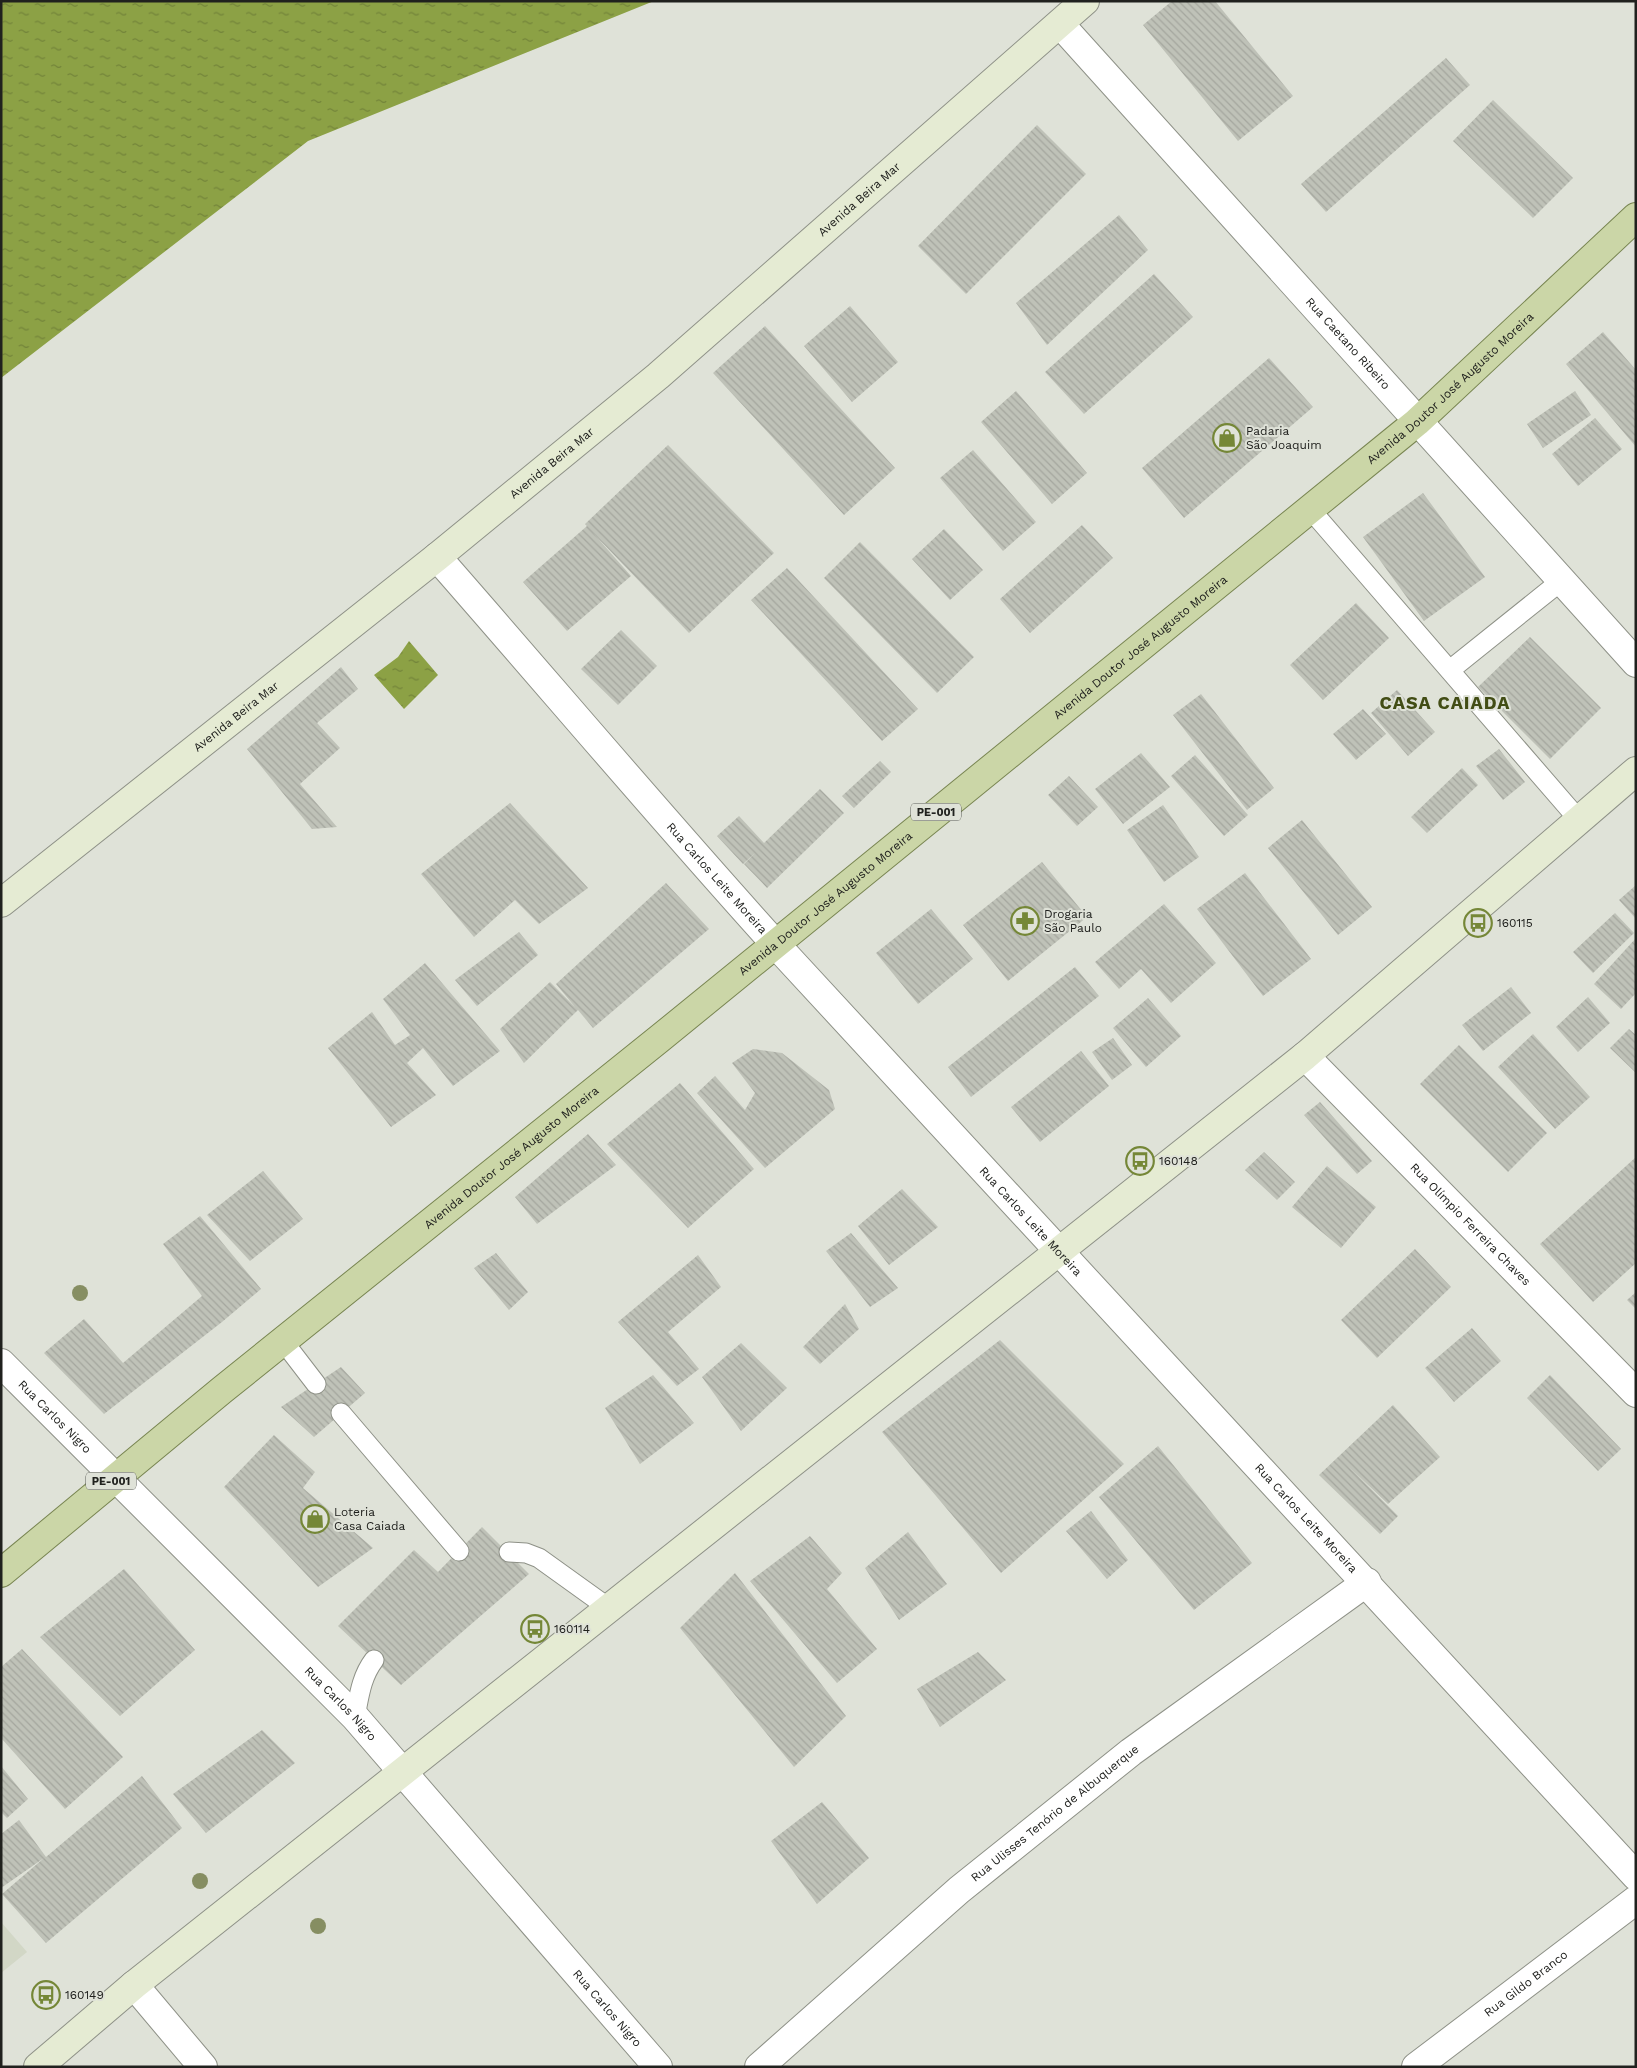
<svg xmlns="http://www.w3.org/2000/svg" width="1637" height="2068" font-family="'Work Sans',sans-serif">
<defs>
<pattern id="water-ripples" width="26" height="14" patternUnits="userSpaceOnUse" patternTransform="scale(1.25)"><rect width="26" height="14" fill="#8ca145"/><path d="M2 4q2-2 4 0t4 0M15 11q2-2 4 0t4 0" fill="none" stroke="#728339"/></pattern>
<pattern id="building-back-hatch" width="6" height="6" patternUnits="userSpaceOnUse" patternTransform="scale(1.25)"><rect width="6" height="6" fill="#bfc2b8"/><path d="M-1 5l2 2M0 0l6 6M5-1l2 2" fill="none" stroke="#a4a69e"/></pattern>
</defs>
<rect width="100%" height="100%" fill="#dfe2d8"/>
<!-- built -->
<path fill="#d2d7c6" d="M1,1922l26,30 -26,21z"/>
<!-- water -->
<path fill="url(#water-ripples)" d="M1,1h653l-346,140 -307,237z
M409,641l29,34 -34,34 -30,-34 24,-18z"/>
<!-- building -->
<path fill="url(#building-back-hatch)" d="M1172,1h43l78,95 -55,45 -95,-116z
M1446,58l24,27 -144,127 -25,-28z
M1493,100l80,78 -40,40 -80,-77z
M1037,125l49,49 -120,120 -48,-48z
M1119,215l29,35 -101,95 -31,-42z
M1154,274l39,43 -109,97 -39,-42z
M850,306l48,56 -46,40 -48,-56z
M765,326l130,142 -51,47 -131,-142z
M1603,332l33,38v77l-70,-83z
M1269,358l44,49 -129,111 -42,-50z
M1016,391l71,82 -35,31 -71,-82z
M1575,391l16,24 -48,33 -16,-24z
M1595,418l27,31 -44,37 -26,-32z
M668,445l106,108 -85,80 -96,-100 38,43 -64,55 -44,-49 64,-56 -2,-2z
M973,450l63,72 -33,29 -63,-73z
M1423,493l62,84 -61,44 -61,-84z
M1082,525l31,33 -83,75 -30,-34z
M944,529l39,41 -33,30 -38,-41z
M860,542l114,115 -37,36 -113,-115z
M787,568l131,141 -36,32 -131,-141z
M1356,603l33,35 -66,62 -33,-35z
M621,630l36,36 -39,39 -37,-36z
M1530,637l71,71 -51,51 -72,-72z
M341,667l17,22 -41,34 23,25 -40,36 37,43 -25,2 -65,-80z
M1397,690l38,42 -27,24 -37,-43z
M1201,694l73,94 -27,22 -74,-95z
M1363,709l23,25 -30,26 -23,-26z
M1499,749l26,33 -22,18 -27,-34z
M1141,753l29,34 -47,37 -28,-35z
M1195,755l53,60 -24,21 -53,-60z
M880,761l11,11 -37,36 -12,-12z
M1462,768l16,17 -51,48 -16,-16z
M1069,776l29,31 -21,19 -29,-31z
M820,789l24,24 -77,75 -23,-24 11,-11 -12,11 -26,-28 22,-20 25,27z
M510,803l78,85 -49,36 -24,-24 -41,37 -53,-63z
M1163,805l36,52 -35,25 -37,-52z
M1302,820l70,87 -34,28 -70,-87z
M1042,862l45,55 -79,64 -45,-56z
M1245,873l66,86 -48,37 -66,-87z
M666,883l43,46 -116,99 -15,-18 -54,53 -24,-34 50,-47 25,25 -19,-23z
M1636,885v34l-17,-19z
M1164,904l52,59 -45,40 -30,-34 -22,20 -24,-27z
M931,909l42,50 -55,45 -42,-51z
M1615,913l19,20 -41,40 -20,-21z
M519,932l19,23 -61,51 -22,-26z
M1636,938v55l-15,16 -27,-25z
M425,963l75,88 -47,35 -30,-38 -16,15 29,32 -45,32 -63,-79 44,-36 23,33 15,-10 -27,-36z
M1075,967l24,29 -128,101 -23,-30z
M1511,987l20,26 -48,38 -21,-26z
M1588,997l22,26 -32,29 -22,-25z
M1148,998l33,38 -35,31 -33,-39z
M1629,1029l7,6v38l-26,-25z
M1533,1034l57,63 -35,32 -57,-62z
M1113,1038l19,27 -20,15 -20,-28z
M1459,1045l88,88 -39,39 -88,-88z
M753,1049l29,4 47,37 6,19 -70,59 -68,-75 18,-17 30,34 10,-17 -23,-30z
M1081,1051l28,35 -69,56 -29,-35z
M680,1083l74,86 -66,59 -81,-84z
M1320,1102l52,59 -15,13 -53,-59z
M588,1134l28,31 -79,59 -22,-27z
M1264,1152l31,30 -18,18 -32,-30z
M1636,1157v106l-43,39 -53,-58z
M1327,1166l49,41 -35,41 -49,-41z
M263,1171l40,48 -53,42 -43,-46z
M902,1189l36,38 -49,38 -31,-39z
M200,1216l61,73 -39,33 -118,92 -60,-61 40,-34 39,44 79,-67 -39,-52z
M851,1233l47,55 -28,19 -44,-56z
M1415,1249l36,38 -74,71 -36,-38z
M496,1253l32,39 -19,18 -35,-42z
M698,1255l23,32 -53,45 31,37 -22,17 -59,-64z
M1636,1292v17l-9,-9z
M845,1304l14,25 -39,35 -17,-17z
M1472,1328l29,33 -47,41 -29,-34z
M1000,1340l124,124 -123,109 -119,-141z
M741,1343l46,45 -46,43 -39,-54z
M341,1367l24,26 -51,44 -33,-30z
M653,1375l41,48 -54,41 -35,-56z
M1550,1375l71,74 -23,22 -71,-73z
M1393,1405l47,52 -52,47 -39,-37 49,49 -18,18 -61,-59z
M274,1435l41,37 -12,16 70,60 -55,39 -94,-100z
M1158,1446l94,117 -58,47 -95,-113z
M1091,1511l37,49 -21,19 -41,-48z
M482,1527l47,47 -128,111 -63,-59 76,-76 24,22z
M908,1532l39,52 -48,36 -34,-52z
M810,1536l32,37 -15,16 50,60 -40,34 -87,-102z
M124,1569l71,81 -75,66 -80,-79z
M735,1573l111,143 -52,51 -114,-139z
M22,1649l101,108 -58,52 -64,-71v-71z
M978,1652l28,28 -66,47 -23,-38z
M262,1730l33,33 -89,70 -33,-39z
M1,1766l27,33 -21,19 -6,-6z
M142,1776l40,52 -136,115 -44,-49 42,-36 -43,30v-54l18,-14 27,37z
M822,1802l47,56 -52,46 -46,-63z"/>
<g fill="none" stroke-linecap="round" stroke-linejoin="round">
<defs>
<path id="service" d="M1310,509l269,311
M1450,670l111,-89
M283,1341l33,43
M341,1413l118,138
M509,1552l17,1 13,5 71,51
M355,1717c4,-20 6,-40 19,-57"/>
<g id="minor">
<path id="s1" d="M1060,24l576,639"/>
<path id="s2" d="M437,557c114,130 226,263 342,391 284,311 573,617 857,928"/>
<path id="s3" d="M1305,1056l331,337"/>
<path id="s4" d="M1,1363l354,354 303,350"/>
<path d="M134,1985l69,82"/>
<path id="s5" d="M759,2067l200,-177 172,-138 236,-170"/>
<path id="s6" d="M1416,2067l220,-167"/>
</g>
<g id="secondary">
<path id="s7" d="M1,903l436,-346 221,-181 427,-375"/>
<path d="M38,2067l96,-82 1171,-929 331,-285"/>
</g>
<g id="primary">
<path id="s8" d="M1,1573l221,-183 437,-351 758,-617 219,-205"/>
</g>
</defs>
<!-- service casing -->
<use href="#service" stroke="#8e9187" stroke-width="21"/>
<!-- minor casing -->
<use href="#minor" stroke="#8e9187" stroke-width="30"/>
<!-- secondary casing -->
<use href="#secondary" stroke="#8e9187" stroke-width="30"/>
<!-- primary casing -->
<use href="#primary" stroke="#788551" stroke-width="30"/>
<!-- service -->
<use href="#service" stroke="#fff" stroke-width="19"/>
<!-- minor -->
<use href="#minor" stroke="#fff" stroke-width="28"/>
<!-- secondary -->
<use href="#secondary" stroke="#e5ebd3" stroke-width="28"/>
<!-- primary -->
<use href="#primary" stroke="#cbd6a7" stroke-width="28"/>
</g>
<!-- trees -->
<g fill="#868e62">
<circle cx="80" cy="1293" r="8"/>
<circle cx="200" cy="1881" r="8"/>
<circle cx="318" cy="1926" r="8"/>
</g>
<!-- icons -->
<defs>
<symbol id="shop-ring" viewBox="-11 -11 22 22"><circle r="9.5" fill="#dfe2d8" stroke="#758737" stroke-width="1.5"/><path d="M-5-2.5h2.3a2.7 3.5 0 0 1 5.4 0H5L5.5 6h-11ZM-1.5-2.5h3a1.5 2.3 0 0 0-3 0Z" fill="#758737"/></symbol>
<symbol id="pharmacy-ring" viewBox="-11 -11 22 22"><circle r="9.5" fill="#dfe2d8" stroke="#758737" stroke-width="1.5"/><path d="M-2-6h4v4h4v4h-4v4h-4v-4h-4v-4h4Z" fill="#758737"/></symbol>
<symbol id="bus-ring" viewBox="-11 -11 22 22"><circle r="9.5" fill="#dfe2d8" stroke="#758737" stroke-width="1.5"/><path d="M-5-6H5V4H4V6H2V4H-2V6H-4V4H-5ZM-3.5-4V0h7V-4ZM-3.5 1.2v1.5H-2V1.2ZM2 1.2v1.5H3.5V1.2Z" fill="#758737"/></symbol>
</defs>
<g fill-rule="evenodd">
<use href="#shop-ring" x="1211" y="422" width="32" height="32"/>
<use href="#pharmacy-ring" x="1009" y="905" width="32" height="32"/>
<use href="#bus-ring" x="1462" y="907" width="32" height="32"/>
<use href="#bus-ring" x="1124" y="1145" width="32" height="32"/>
<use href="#shop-ring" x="299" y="1503" width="32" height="32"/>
<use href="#bus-ring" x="519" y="1613" width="32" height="32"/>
<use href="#bus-ring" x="30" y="1979" width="32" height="32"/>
</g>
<g text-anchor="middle" stroke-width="4" stroke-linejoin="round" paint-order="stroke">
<!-- shield labels -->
<g fill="#dfe2d8" stroke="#595b56" stroke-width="1">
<rect x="911" y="803.5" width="50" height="17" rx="4"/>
<rect x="86" y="1472.5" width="50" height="17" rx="4"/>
</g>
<g font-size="11" font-weight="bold" fill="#20211e">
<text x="936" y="816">PE-001</text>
<text x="111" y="1485">PE-001</text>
</g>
<!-- street labels -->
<g font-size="12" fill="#20211e" stroke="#dfe2d8">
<text dy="4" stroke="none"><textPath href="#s7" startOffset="1110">Avenida Beira Mar</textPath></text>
<text dy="4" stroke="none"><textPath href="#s1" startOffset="430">Rua Caetano Ribeiro</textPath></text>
<text dy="4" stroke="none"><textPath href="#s8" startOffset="1872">Avenida Doutor José Augusto Moreira</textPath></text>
<text dy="4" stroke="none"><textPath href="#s7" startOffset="705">Avenida Beira Mar</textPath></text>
<text dy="4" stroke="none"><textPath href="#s8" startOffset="1468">Avenida Doutor José Augusto Moreira</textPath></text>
<text dy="4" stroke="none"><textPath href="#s7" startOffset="300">Avenida Beira Mar</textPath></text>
<text dy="4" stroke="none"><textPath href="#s2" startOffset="426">Rua Carlos Leite Moreira</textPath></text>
<text dy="4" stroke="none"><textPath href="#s8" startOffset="1062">Avenida Doutor José Augusto Moreira</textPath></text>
<text dy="4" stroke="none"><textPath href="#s8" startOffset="658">Avenida Doutor José Augusto Moreira</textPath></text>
<text dy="4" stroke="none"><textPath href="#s2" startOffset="891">Rua Carlos Leite Moreira</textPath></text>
<text dy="4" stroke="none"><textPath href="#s3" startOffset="236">Rua Olímpio Ferreira Chaves</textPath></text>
<text dy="4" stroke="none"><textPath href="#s4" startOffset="76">Rua Carlos Nigro</textPath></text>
<text dy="4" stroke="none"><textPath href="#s2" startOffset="1296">Rua Carlos Leite Moreira</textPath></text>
<text dy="4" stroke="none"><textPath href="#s4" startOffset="481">Rua Carlos Nigro</textPath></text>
<text dy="4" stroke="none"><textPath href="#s5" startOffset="390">Rua Ulisses Tenório de Albuquerque</textPath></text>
<text dy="4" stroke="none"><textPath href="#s6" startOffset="138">Rua Gildo Branco</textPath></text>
<text dy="4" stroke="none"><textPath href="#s4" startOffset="886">Rua Carlos Nigro</textPath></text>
</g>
<!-- poi labels -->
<g font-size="12" fill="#20211e" stroke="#dfe2d8" text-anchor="start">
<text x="1246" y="435">Padaria<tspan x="1246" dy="14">São Joaquim</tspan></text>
<text x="1044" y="918">Drogaria<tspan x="1044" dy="14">São Paulo</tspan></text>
<text x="1497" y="927">160115</text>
<text x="1159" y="1165">160148</text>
<text x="334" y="1516">Loteria<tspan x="334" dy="14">Casa Caiada</tspan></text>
<text x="554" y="1633">160114</text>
<text x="65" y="1999">160149</text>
</g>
<!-- district labels -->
<g font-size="18" font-weight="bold" letter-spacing="1" fill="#424d15" stroke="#dfe2d8">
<text x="1445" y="709">CASA CAIADA</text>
</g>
</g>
<!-- border -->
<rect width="1637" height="2068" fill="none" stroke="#20211e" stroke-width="5"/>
</svg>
